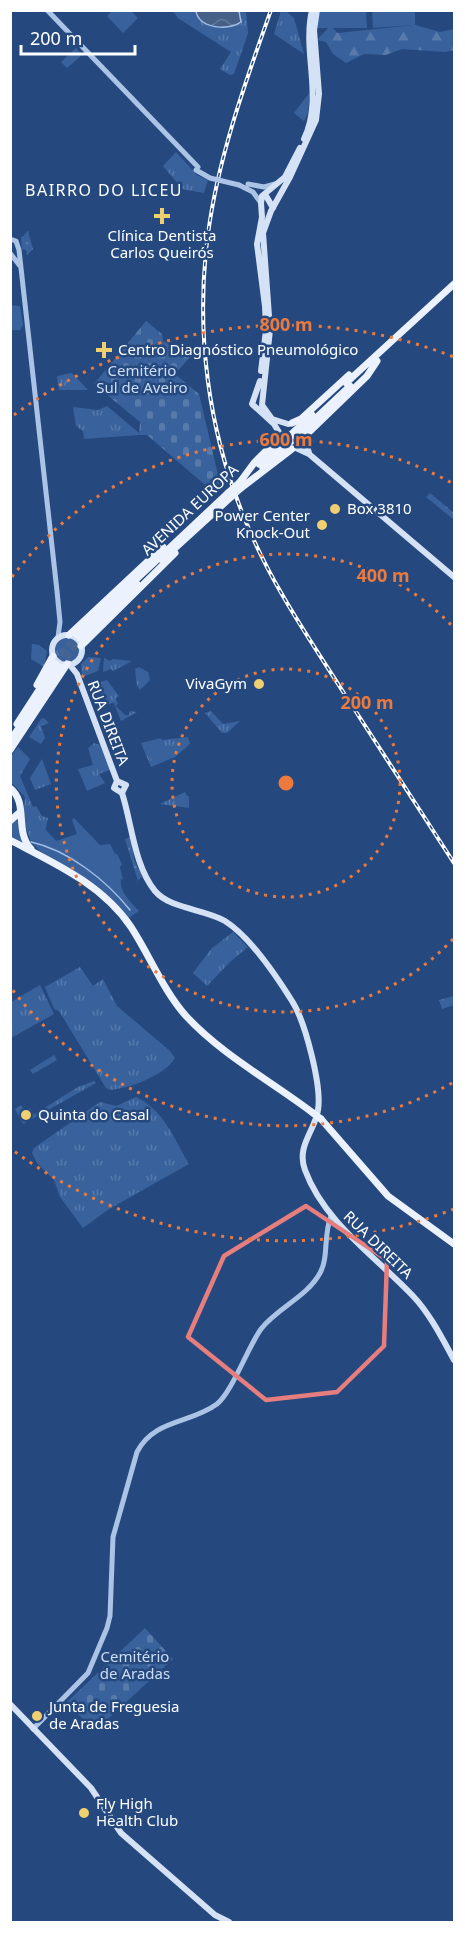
<svg xmlns="http://www.w3.org/2000/svg" width="465" height="1933" font-family="'Noto Sans',sans-serif">
<defs>
<pattern id="grass-tufts" width="24" height="20" patternUnits="userSpaceOnUse" patternTransform="scale(1.5)"><rect width="24" height="20" fill="#39629c"/><path d="M3 7l-1-3M5 7V3M7 7l1-3M15 17l-1-3M17 17v-4M19 17l1-3" fill="none" stroke="#577aab"/></pattern>
<pattern id="forest-firs" width="22" height="20" patternUnits="userSpaceOnUse" patternTransform="scale(1.5)"><rect width="22" height="20" fill="#39629c"/><path d="M5 1l3.5 6h-7zM16 11l3.5 6h-7z" fill="#577aab"/></pattern>
<pattern id="cemetery-stones" width="16" height="16" patternUnits="userSpaceOnUse" patternTransform="scale(1.5)"><rect width="16" height="16" fill="#39629c"/><path d="M2 7V4a2 2 0 0 1 4 0v3zM10 15v-3a2 2 0 0 1 4 0v3z" fill="#577aab"/></pattern>
<pattern id="garden-dots" width="8" height="8" patternUnits="userSpaceOnUse" patternTransform="scale(1.5)"><rect width="8" height="8" fill="#39629c"/><path d="M2 2h.1M6 6h.1" fill="none" stroke="#577aab" stroke-width="1.8" stroke-linecap="round"/></pattern>
<pattern id="water-waves" width="16" height="10" patternUnits="userSpaceOnUse" patternTransform="scale(1.5)"><rect width="16" height="10" fill="#466087"/><path d="M0 5q4-4 8 0t8 0" fill="none" stroke="#627899"/></pattern>
</defs>
<rect width="100%" height="100%" fill="#25497f"/>
<!-- grass -->
<path fill="url(#grass-tufts)" d="M173,11h23c1,11 14,14 24,17l21,-13 -2,-4h7l2,22 -14,41 -4,1 -10,-6 11,-17 -53,-34z
M281,11h5l8,7 10,36 -30,-20z
M76,48l6,7 -15,13 -6,-6z
M310,92l-2,21 -4,8 -10,-8z
M176,152l21,23 11,5 -4,13 -28,-5 3,-3 -16,-19z
M72,373l16,17h-29l-2,-14z
M107,406l32,27v2l-55,4 -1,-8 -7,-5 -3,-19 25,3z
M55 650a12 12 0 1 1 24 0a12 12 0 1 1-24 0Z
M32,644l7,1 8,6 -3,16 -13,-8z
M88,657l13,1 -3,13 -16,6 -1,-13z
M104,658l6,3 3,-2 19,2 -19,10 -2,-2 -8,3z
M139,667l9,5 2,8 -10,10 -3,-4 -2,-17z
M107,680l12,16 -4,3 3,4 -2,3 9,9h4l1,-4 7,1 -16,9 -7,-18 -10,2 -8,-21z
M211,711l12,13 17,-3 -13,12h-5l-17,-20z
M41,719l3,-1 5,5 -8,3 4,12 -4,6 -12,-7z
M188,737l2,7 -15,13 -24,10 -10,-24 20,-5 1,2z
M94,743l6,2 10,25 -11,4 6,9 -18,8 -9,-22 15,-4 -5,-17z
M18,747l12,12 -10,17 13,31 3,-1 6,10 6,2 -3,14 -14,10 -8,-23 2,-22 -14,-15 -1,-25z
M42,759l9,25 -16,6 -5,-12z
M185,792l2,4h2v12l-29,-4z
M18,818l1,12 6,16 -14,-8v-14z
M233,932l15,15 -18,15 -23,24 -14,-13 18,-24z
M80,967l13,19 10,-7 14,27 53,45 5,7c-11,18 -45,30 -65,32l-4,-2 -47,-77 -5,-2 -9,-22z
M40,985l14,29 -43,24v-36z
M454,996v9l-12,4 -3,-9z
M94,1081l2,2 -73,41 -1,-2 56,-35z
M136,1097c28,13 38,42 53,67l-80,45 -26,19 -23,-31 -6,-17 -17,-17 -5,-10 2,-5 66,-46 16,4z"/>
<!-- forest -->
<path fill="url(#forest-firs)" d="M415,25l25,7 14,-3v21l-9,2 -43,-3 -16,6 -22,-1 -18,9 -13,-9 -7,-12 -9,-2 13,-14 8,7z"/>
<!-- cemetery -->
<path fill="url(#cemetery-stones)" d="M146,321l16,13 1,7 5,3 5,-1 17,14 -15,17 24,20 21,89 -9,7 -64,-55h-8l1,-13 -46,-38z
M145,1628l28,31 -74,68h-9l-12,-13 2,-7 -3,-4 -10,-1z"/>
<!-- park -->
<path fill="#39629c" d="M112,11h19l7,7 -15,15 -16,-17z
M320,11h46l1,17h-51z
M372,11h43v14l-42,3z
M10,305l10,1 3,19 -3,5h-9z
M155,740l7,19 -9,4 -7,-19z
M74,818l26,27 10,-1 5,10h2l5,10 -2,3 3,13 -2,-1c-2,13 10,23 18,32l-12,8 -39,-39 -48,-29 -9,-9 13,-10 1,-3 11,12 21,-7 -5,-14z
M54,1055l3,5 -24,14 -3,-4z
M21,1105l4,6 5,-3 4,7 -12,7 -7,-13z"/>
<!-- garden -->
<path fill="url(#garden-dots)" d="M28,231l5,18 -6,6 -1,-5 -4,-1 -1,-11z
M430,493l24,20 -1,6 -27,-22z
M131,837l3,22 8,18 -8,7 4,-3 -13,-42z"/>
<!-- water -->
<path fill="url(#water-waves)" stroke="#9fbee6" stroke-width="1.5" d="M196,11h43l2,11c-12,9 -42,7 -45,-11z"/>
<g fill="none" stroke-linecap="round" stroke-linejoin="round">
<!-- stream -->
<path stroke="#9fbee6" stroke-width="1.5" d="M31,842c37,8 75,38 99,68"/>
<!-- primary-tunnel -->
<path stroke="#466492" stroke-width="7" stroke-dasharray="7 3.5" stroke-linecap="butt" d="M56,664l21,-29
M60,667l20,-29"/>
<!-- tertiary -->
<path stroke="#abc4e6" stroke-width="5" d="M47,10l151,157
M248,184l16,3 11,-3
M239,185l14,7 8,11
M10,239l6,2 3,9 38,341 3,31 -2,15
M10,253l10,13
M33,1729l55,-56 19,-45 3,-12 3,-79 24,-85c17,-33 53,-28 80,-48 15,-12 31,-57 44,-75 16,-21 46,-32 59,-56 9,-16 3,-37 11,-57"/>
<!-- secondary -->
<path stroke="#d5e2f5" stroke-width="6" d="M304,139c20,-42 -2,-85 8,-129
M265,194l8,14
M261,203l1,14 -5,27 8,62 1,24 -5,41
M261,203l1,-7 23,-19 15,-29
M260,381l-8,23 22,20 6,10
M288,424l-16,-5 -10,-14 8,-75 -7,-97 8,-22 19,-34 26,-57 3,-26 -5,-64 3,-20
M305,440l4,13
M296,448l13,6 145,123
M52 650a15 15 0 1 1 30 0a15 15 0 1 1-30 0Z
M69,664l8,10 40,107 -3,7 8,5c10,31 12,72 33,98 15,18 50,18 70,30 24,15 52,56 67,80 13,20 30,85 26,109 -3,21 -22,36 -13,60 19,52 70,86 108,126 17,18 29,42 41,64
M117,781l9,4 -4,8
M10,1704l81,84 30,45 94,82 14,7"/>
<!-- primary -->
<path stroke="#ecf2fd" stroke-width="7" d="M346,383l108,-99
M292,423l9,-4 48,-44
M305,436l62,-60 10,-15
M240,482l14,-19 26,-26
M241,488l51,-39
M162,560l69,-63
M69,635l94,-88
M77,635l151,-142
M80,638l57,-54
M81,646l94,-93
M37,685l16,-29
M17,724l39,-60
M10,741l50,-74
M10,750l57,-86
M10,788c19,15 4,43 21,61
M10,821l10,-9
M10,840c44,23 92,44 121,87 19,29 32,63 55,89 36,39 85,65 127,97
M321,1119l67,77 66,48"/>
<defs>
<path id="rail" d="M271,10c-26,73 -53,148 -63,224 -13,97 0,198 38,288 24,59 60,112 94,165 38,59 77,118 114,176"/>
</defs>
<!-- rail casing -->
<use href="#rail" stroke="#fff" stroke-width="4"/>
<!-- rail -->
<use href="#rail" stroke="#25497f" stroke-width="1.5" stroke-dasharray="4.5" stroke-linecap="butt"/>
<!-- tertiary-bridge -->
<path stroke="#abc4e6" stroke-width="5" d="M196,170l14,8 29,7"/>
<!-- primary-bridge -->
<path stroke="#ecf2fd" stroke-width="7" d="M259,464l53,-49
M263,468l87,-82
M228,493l12,-11
M231,497l10,-9
M313,1113l8,6"/>
</g>
<!-- marked area -->
<path fill="none" stroke="#e67e7e" stroke-width="4.5" stroke-linejoin="round" d="M306,1206l81,54 -3,86 -47,46 -71,8 -78,-63 36,-81z"/>
<!-- distance rings -->
<g fill="none" stroke="#ed7a3d" stroke-width="3" stroke-dasharray="3 6">
<circle cx="286" cy="783" r="114"/>
<path d="M453 939A229 229 0 1 1 453 627"/>
<path d="M452 1083A343 343 0 0 1 12 989M12 577A343 343 0 0 1 452 483"/>
<path d="M454 1209A458 458 0 0 1 14 1151M14 415A458 458 0 0 1 454 357"/>
</g>
<!-- markers -->
<g fill="#efcf70" stroke="#25497f" stroke-width="2">
<path d="M159 207h6v6h6v6h-6v6h-6v-6h-6v-6h6z"/>
<path d="M101 341h6v6h6v6h-6v6h-6v-6h-6v-6h6z"/>
<circle cx="335" cy="509" r="6"/>
<circle cx="322" cy="525" r="6"/>
<circle cx="259" cy="684" r="6"/>
<circle cx="26" cy="1115" r="6"/>
<circle cx="37" cy="1716" r="6"/>
<circle cx="84" cy="1813" r="6"/>
</g>
<g text-anchor="middle" stroke-width="5" stroke-linejoin="round" paint-order="stroke">
<!-- poi labels -->
<g font-size="15" fill="#fff" stroke="#25497f" text-anchor="start">
<text x="162" y="241" text-anchor="middle">Clínica Dentista<tspan x="162" dy="17">Carlos Queirós</tspan></text>
<text x="118" y="355">Centro Diagnóstico Pneumológico</text>
<text x="347" y="514">Box 3810</text>
<text x="310" y="521" text-anchor="end">Power Center<tspan x="310" dy="17">Knock-Out</tspan></text>
<text x="247" y="689" text-anchor="end">VivaGym</text>
<text x="38" y="1120">Quinta do Casal</text>
<text x="49" y="1712">Junta de Freguesia<tspan x="49" dy="17">de Aradas</tspan></text>
<text x="96" y="1809">Fly High<tspan x="96" dy="17">Health Club</tspan></text>
</g>
<!-- park labels -->
<g font-size="15" fill="#cedef5" stroke="#25497f">
<text x="142" y="376">Cemitério<tspan x="142" dy="17">Sul de Aveiro</tspan></text>
<text x="135" y="1662">Cemitério<tspan x="135" dy="17">de Aradas</tspan></text>
</g>
<!-- street labels -->
<g font-size="15" fill="#fff" stroke="#25497f">
<text transform="translate(190 510) rotate(-43)" y="5">AVENIDA EUROPA</text>
<text transform="translate(108 723) rotate(69)" y="5">RUA DIREITA</text>
<text transform="translate(378 1245) rotate(44)" y="5">RUA DIREITA</text>
</g>
<!-- neighbourhood labels -->
<g font-size="16" letter-spacing="1.5" fill="#fff" stroke="#25497f">
<text x="104" y="196">BAIRRO DO LICEU</text>
</g>
</g>
<circle cx="286" cy="783" r="9" fill="#ed7a3d" stroke="#25497f" stroke-width="3"/>
<g font-size="18" text-anchor="middle" font-weight="bold" fill="#ed7a3d" stroke="#25497f" stroke-width="5" stroke-linejoin="round" paint-order="stroke">
<text x="286" y="331">800 m</text>
<text x="286" y="446">600 m</text>
<text x="383" y="582">400 m</text>
<text x="367" y="709">200 m</text>
</g>
<!-- border -->
<rect width="465" height="1933" fill="none" stroke="#ffffff" stroke-width="24"/>
<!-- scale -->
<path d="M21 45v9h114v-9" fill="none" stroke="#ffffff" stroke-width="3"/>
<text x="30" y="45" font-size="18" fill="#ffffff" stroke="#25497f" stroke-width="4.5" paint-order="stroke">200 m</text>
</svg>
